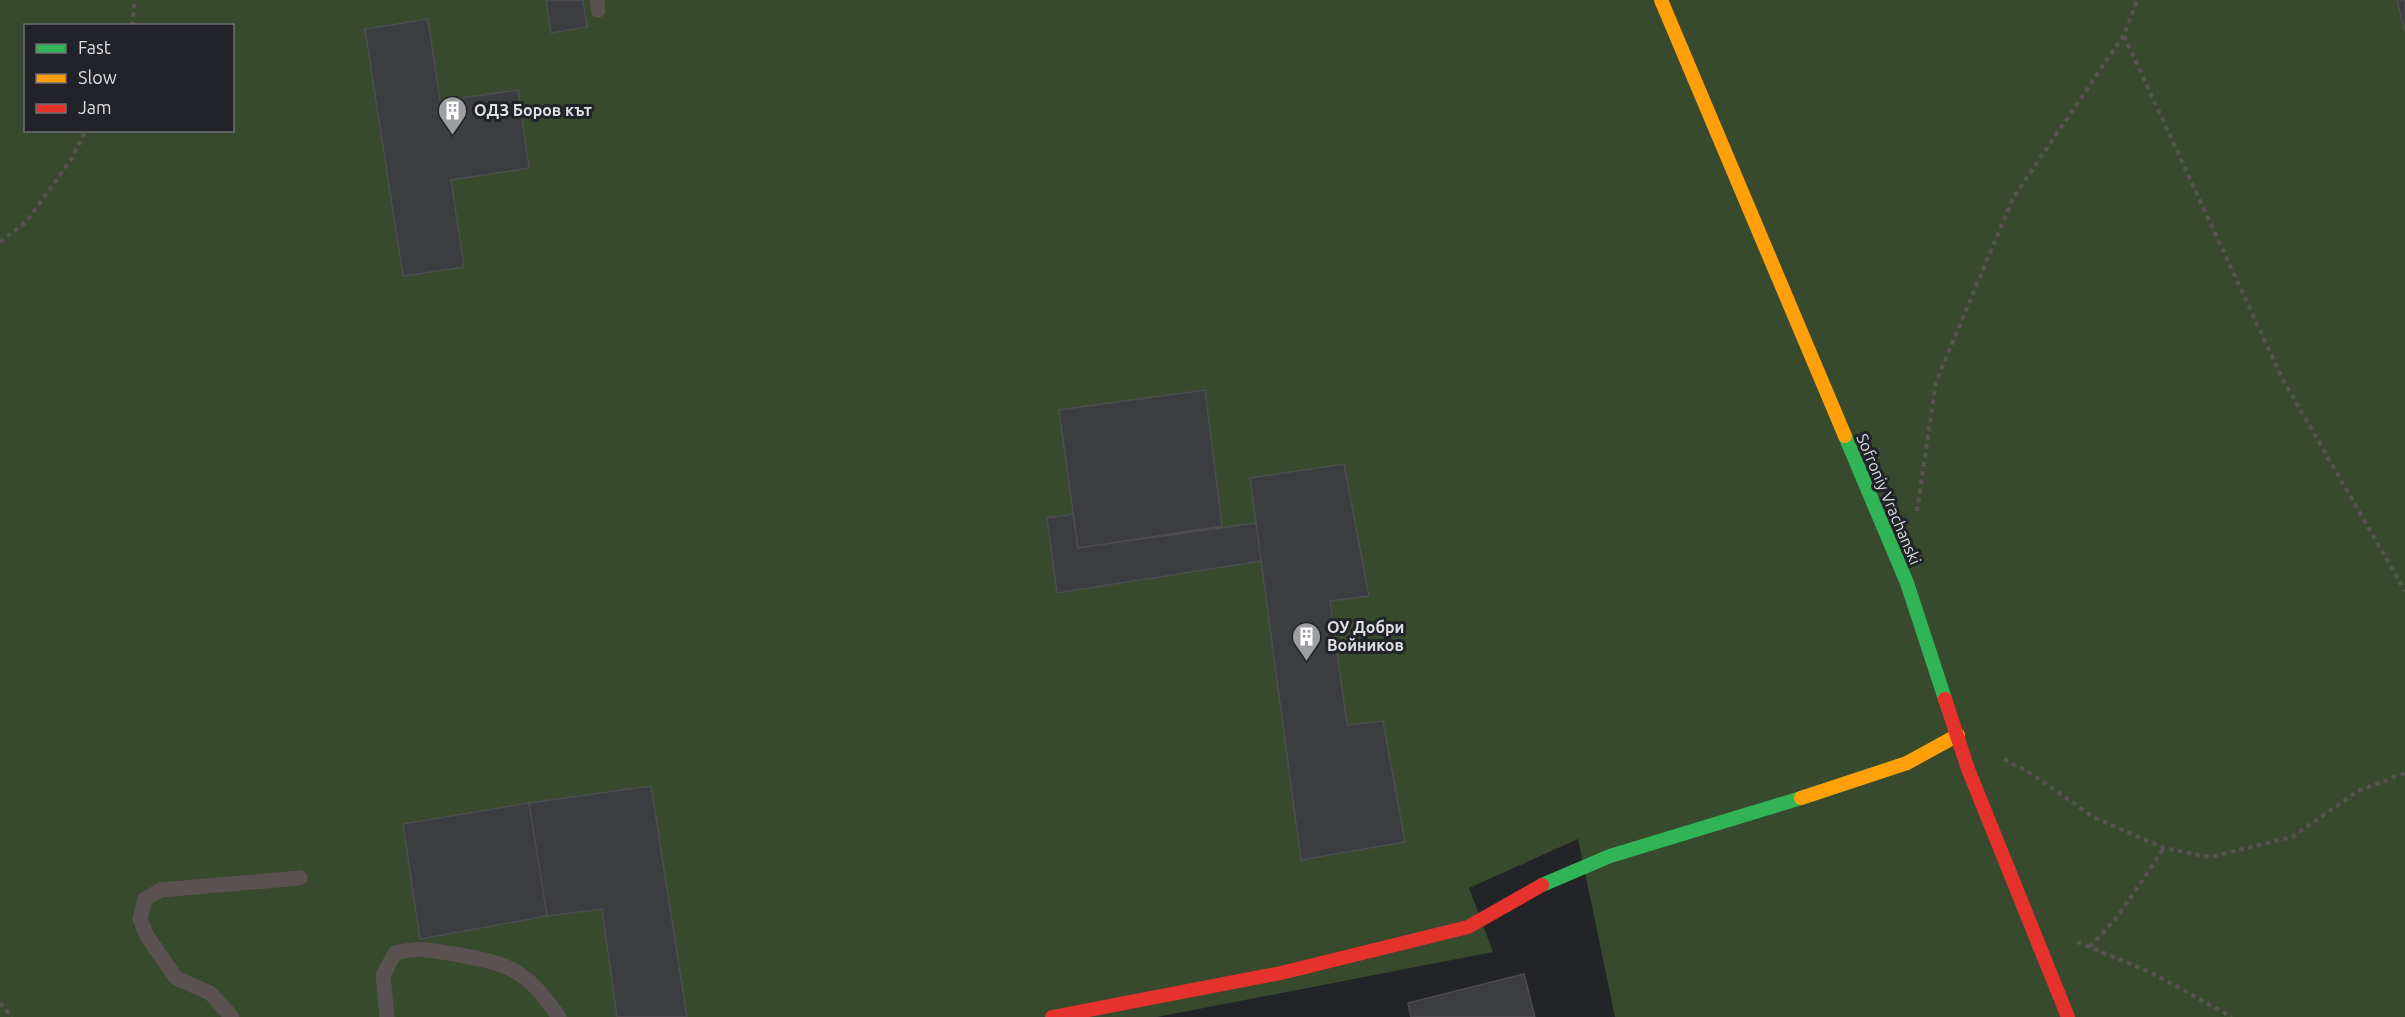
<svg xmlns="http://www.w3.org/2000/svg" width="2405" height="1017" font-family="Ubuntu,sans-serif">
<rect width="100%" height="100%" fill="#232428"/>
<!-- green -->
<path fill="#384a2d" fill-rule="evenodd" d="M0,0h2405v1017h-790l-37,-178 -109,49 24,64 -336,65h-1157zM26,26h206v104h-206z"/>
<!-- building -->
<path fill="#3c3d40" stroke="#4d4d50" stroke-width="1.5" d="M546,0h37l4,27 -36,6z
M2397,0h8v32z
M428,19l12,82 78,-11 11,78 -78,12 13,87 -61,9 -38,-247z
M1205,390l17,136 -144,22 -19,-138z
M1344,464l25,132 -39,5 17,124 36,-4 22,121 -104,18 -51,-382z
M1073,514l5,34 178,-25 5,38 -204,32 -10,-75z
M651,786l36,231h-70l-15,-108 -55,7 -18,-113z
M529,803l18,113 -127,23 -17,-115z
M1524,974l11,43h-124l-3,-14z"/>
<g fill="none" stroke-linecap="round" stroke-linejoin="round">
<!-- path -->
<path stroke="#585352" stroke-width="4" stroke-dasharray="4.5 4.5" stroke-linecap="butt" d="M132,26l3,-26
M2124,36l158,342 123,213
M0,242l26,-20 46,-64 14,-28
M1917,511l19,-129 77,-184 111,-163 13,-35
M2004,759l28,15 61,43 71,31 46,9 82,-20 66,-46 47,-18
M2077,942l73,30 82,45
M2090,947l28,-31 46,-68
M0,1003l12,14"/>
<!-- lane -->
<path stroke="#5a5250" stroke-width="15" d="M597,0l1,10
M232,1017l-22,-24 -34,-15 -29,-42 -7,-17 5,-20 16,-9 139,-12
M387,1017l-4,-42 12,-22c28,-6 31,-3 59,1 57,10 71,15 105,63"/>
<!-- fast -->
<path stroke="#30b455" stroke-width="14" d="M1845,436l62,147 38,116
M1542,885l68,-29 191,-58"/>
<!-- slow -->
<path stroke="#ff9f0a" stroke-width="14" d="M1661,0l184,436
M1801,798l106,-35 51,-28"/>
<!-- jam -->
<path stroke="#e5322d" stroke-width="14" d="M1945,699l23,70 100,248
M1052,1017l229,-44 187,-46 74,-42"/>
</g>
<!-- icons -->
<defs>
<symbol id="building-pin" viewBox="-11 -11 22 30"><path d="M0 17L-7.5 6A9.5 9.5 0 1 1 7.5 6Z" fill="#9d9ea2" stroke="#222329"/><path d="M-4-6H4V6H1V3H-1V6H-4ZM-2.5-4.3h1.7v1.8h-1.7ZM.8-4.3h1.7v1.8H.8ZM-2.5-1h1.7V.8h-1.7ZM.8-1h1.7V.8H.8Z" fill="#fff"/></symbol>
</defs>
<g fill-rule="evenodd">
<use href="#building-pin" x="436" y="94" width="33" height="45"/>
<use href="#building-pin" x="1290" y="620" width="33" height="45"/>
</g>
<g text-anchor="middle" stroke-width="6" stroke-linejoin="round" paint-order="stroke">
<!-- poi labels -->
<g font-size="16" font-weight="bold" fill="#dedfe3" stroke="#222329" text-anchor="start">
<text x="474" y="116">ОДЗ Боров кът</text>
<text x="1327" y="633">ОУ Добри<tspan x="1327" dy="18">Войников</tspan></text>
</g>
<!-- street labels -->
<g font-size="16" fill="#dedfe3" stroke="#222329">
<text transform="translate(1889 499) rotate(67)" y="6">Sofroniy Vrachanski</text>
</g>
</g>
<!-- legend -->
<rect x="24" y="24" width="210" height="108" fill="#222329" stroke="#6d6e73" stroke-width="1.5"/>
<rect x="36" y="44" width="30" height="9" fill="#30b455" stroke="#6d6e73" stroke-width="1.5"/>
<text x="78" y="54" font-size="18" fill="#dedfe3">Fast</text>
<rect x="36" y="74" width="30" height="9" fill="#ff9f0a" stroke="#6d6e73" stroke-width="1.5"/>
<text x="78" y="84" font-size="18" fill="#dedfe3">Slow</text>
<rect x="36" y="104" width="30" height="9" fill="#e5322d" stroke="#6d6e73" stroke-width="1.5"/>
<text x="78" y="114" font-size="18" fill="#dedfe3">Jam</text>
</svg>
